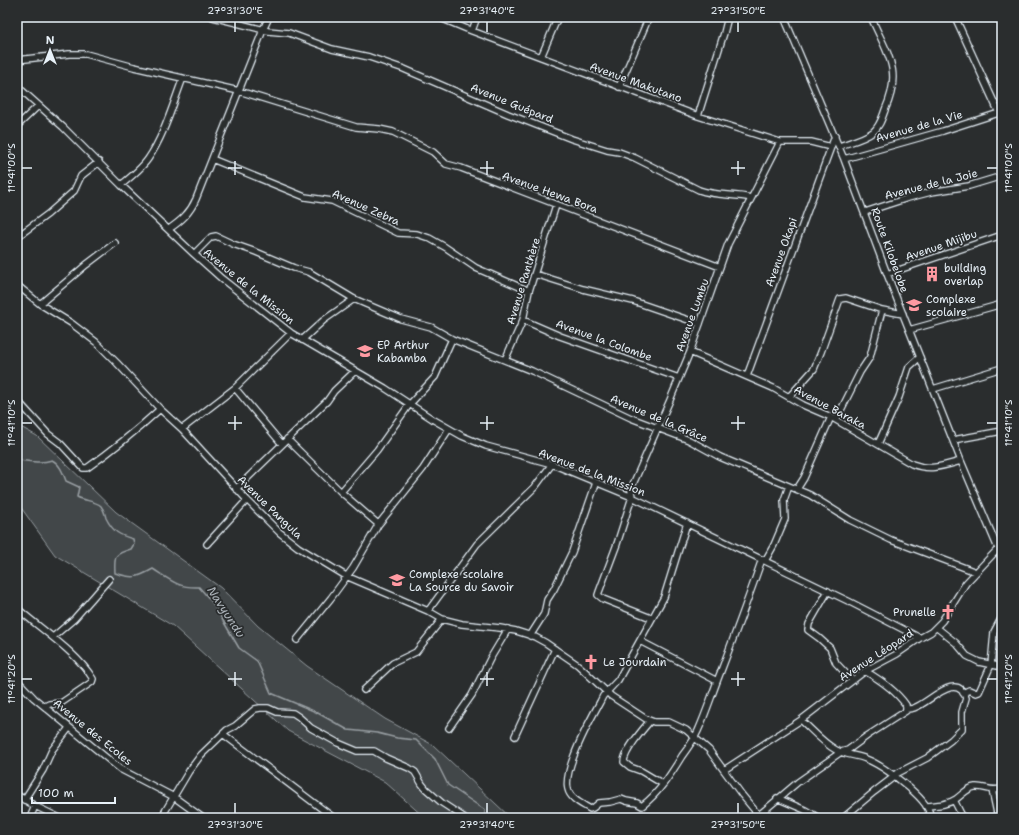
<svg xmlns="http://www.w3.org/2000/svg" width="1019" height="835" font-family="'Shantell Sans',sans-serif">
<rect width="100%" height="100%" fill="#2a2d2e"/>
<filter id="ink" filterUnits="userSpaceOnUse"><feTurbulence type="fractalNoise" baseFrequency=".025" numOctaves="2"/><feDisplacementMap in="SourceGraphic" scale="8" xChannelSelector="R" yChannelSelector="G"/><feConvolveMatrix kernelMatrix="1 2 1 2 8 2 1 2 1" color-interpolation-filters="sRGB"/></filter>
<g filter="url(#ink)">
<!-- green -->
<path fill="#424648" stroke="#959ca0" d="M17,425l20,11 79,76 105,76 37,38 49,40 78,53 48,26 78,73h-86l-40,-36 -97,-51 -115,-105 -118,-71 -38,-53z"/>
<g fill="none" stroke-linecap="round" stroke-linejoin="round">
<!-- stream -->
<path stroke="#989fa3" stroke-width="1.5" d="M17,460c13,1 23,4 35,0 8,4 11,13 14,21l13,6 -2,10c8,4 19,4 24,9 3,4 4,8 5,12 7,14 13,17 27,21l1,5 -3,5c-17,5 -17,7 -16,24 18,6 22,5 38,-4 17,11 25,19 46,18l13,15 27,46 18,13 14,32 45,19 32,18 29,3 20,5 19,2 19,19 13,26 37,25v8"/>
<defs>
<path id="minor" d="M213,17l55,14 21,2 43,16 37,8 35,12 104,45 64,25 35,11 12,2 16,6 64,32c16,6 35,4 52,8
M438,17l34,14 226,85 82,26h31l20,5
M784,17l60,142 43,115 74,187 41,97
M955,17l44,96
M472,31l5,-14
M541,57l17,-40
M17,60l52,-6h17l48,13 105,24 117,36 23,2 14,3 40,20 13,12 15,4 259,99
M17,86l46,41 58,58 73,69 28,25 69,54 94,55 49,32 28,16 24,10 66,18 80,33 216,104 72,37
M619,87l30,-70
M698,116l26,-83 4,-16
M17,126l21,-20
M839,146c11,-4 25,-7 34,-14 7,-6 9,-14 12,-22 18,-40 2,-56 -14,-93
M212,159l93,38 27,4 66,32 19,1 12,4 16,9 31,21 53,23
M844,159l99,-28 59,-19
M121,185c10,-8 20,-16 27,-26 16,-23 25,-55 35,-81
M865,212l43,-14 23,-6 38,-6 33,-10
M169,229c12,-8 21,-16 27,-30l67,-169 6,-13
M17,237l31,-23 26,-23 7,-15 18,-14
M194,254l17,-17 5,-1 17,8 23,8 38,16 15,4 45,27 47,20 30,8 21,12 80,32 99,47 58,22 31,17 90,38 40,25 41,20 85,32
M535,274l48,15 50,12 67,23
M887,274l115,-39
M17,285l23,19 31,19 25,19 21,21 43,46 22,20 65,71 32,32 19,15 48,29 82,35 14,8 20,5 38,4 16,3 19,6 11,6 32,22 33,31 35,23 8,3h15l17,8 23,20 33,45 19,23
M40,304l46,-39 29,-22
M523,320l37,16 119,42
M909,330l93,-26
M302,340l22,-20 30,-21
M690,352l83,36 30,17 28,12 81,47c18,7 31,2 49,-3
M505,360l18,-40 6,-29 27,-86
M747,376l88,-240
M235,388l47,56
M933,389l69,-21
M789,397l25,-28 7,-17 19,-53 6,-1 36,12
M17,400l31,34 12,9 23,25h4c26,-18 50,-38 73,-59
M836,420l24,-48 10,-15 12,-47 21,4
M182,429l53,-41 56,-55
M287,439l54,53 37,32 -1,3 -24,41 -22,30 -34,42
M953,440l49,-9
M878,444l21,-47 10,-30 11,-10
M236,489l91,-88 7,-10 21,-20
M797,489l7,-11 27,-61
M341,492l36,-42 32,-45 26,-28 17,-38
M687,523l-23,74 -46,83 -15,16 -3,6c-10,18 -37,68 -32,87 2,10 14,15 22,20l3,-1 6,-5 11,-1 11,-3 5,2 11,2 5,3c17,-13 29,-32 40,-50 6,-8 12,-16 16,-25 9,-20 15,-40 23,-60 14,-37 28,-74 41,-112
M378,525l45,-56 26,-40
M207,544l40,-44
M765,561l9,-16 11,-26 -1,-19 5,-14
M828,591l-19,33 -1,6 11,8 11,10 6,15 16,17
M17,608c23,21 60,44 76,71l-1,3 -31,21 -12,1 -4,2
M428,611l49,-67 58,-57 17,-23
M651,618l-48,-19 -5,-4 1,-3 18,-48 15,-47 -1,-7 3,-8 36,-82 20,-48 38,-108 52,-102
M936,627l20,16 11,13 12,6 23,5
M530,636l14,-22 3,-14 7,-11 18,-37 24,-69
M53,637l21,-18 35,-40
M640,641l77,40
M17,680l17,18 86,71 54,28 29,21
M364,690l29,-27 23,-11 26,-33
M963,693l6,-3 7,3 3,-1 12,-27 3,-33 8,-15
M801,720c11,10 22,23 35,30 9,5 21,5 30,9 16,6 62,39 64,56l-3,3
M650,721c-7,8 -26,31 -26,41l6,5 11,4 22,13
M449,728l23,-33 18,-36 18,-30
M223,734l111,84
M515,736l40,-87
M724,770l77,-50 64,-49 32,-17 23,-16 11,-6 11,-11 24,-38 32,-34
M894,775l33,-17 24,-18 11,-11v-17l4,-14c-9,-27 -36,4 -50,9 -3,2 -7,2 -10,2
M992,790l6,28
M17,795l18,11 25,12
M777,798l28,12 14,8
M24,800l19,-30 9,-20 17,-22
M954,800l7,14 4,4
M926,806c11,-1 21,-1 30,-7 6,-4 11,-11 19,-12 10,-1 17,6 27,1
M759,815l39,-33 43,-30 7,-2 19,-14 39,-25v-6c-10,-14 -27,-26 -41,-34
M30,818l5,-12
M161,818l28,-47 12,-16 26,-25 8,-4 20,-17 5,-1h8l9,4 16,1 6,4 12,11 27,15 19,8h17l12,7 23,10 6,4 7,12 4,5 16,14 23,15
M843,818l31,-26 21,-16"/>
</defs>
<!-- minor casing -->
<use href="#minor" stroke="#e8f1f8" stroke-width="8"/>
<!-- minor -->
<use href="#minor" stroke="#2a2d2e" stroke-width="5.5"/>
</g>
</g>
<!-- ticks -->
<path fill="none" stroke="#e8f1f8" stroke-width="1.5" d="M235,22v10M487,22v10M738,22v10M235,161v14M487,161v14M738,161v14M22,168h10M228,168h14M480,168h14M731,168h14M987,168h10M235,416v14M487,416v14M738,416v14M22,423h10M228,423h14M480,423h14M731,423h14M987,423h10M235,672v14M487,672v14M738,672v14M22,679h10M228,679h14M480,679h14M731,679h14M987,679h10M235,803v10M487,803v10M738,803v10"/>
<!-- icons -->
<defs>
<symbol id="building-bare" viewBox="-9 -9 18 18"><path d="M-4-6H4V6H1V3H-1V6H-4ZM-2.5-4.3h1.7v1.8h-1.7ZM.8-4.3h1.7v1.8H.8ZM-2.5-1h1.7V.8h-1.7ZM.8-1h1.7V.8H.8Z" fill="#ff9aa2" stroke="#2a2d2e" stroke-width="2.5" paint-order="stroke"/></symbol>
<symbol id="school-bare" viewBox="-9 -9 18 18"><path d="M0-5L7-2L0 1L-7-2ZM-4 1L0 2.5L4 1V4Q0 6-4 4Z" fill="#ff9aa2" stroke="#2a2d2e" stroke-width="2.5" paint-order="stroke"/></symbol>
<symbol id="church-bare" viewBox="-9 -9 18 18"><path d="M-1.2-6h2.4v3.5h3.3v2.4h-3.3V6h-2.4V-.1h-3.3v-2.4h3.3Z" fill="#ff9aa2" stroke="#2a2d2e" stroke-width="2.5" paint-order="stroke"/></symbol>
</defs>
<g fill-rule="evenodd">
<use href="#building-bare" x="921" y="263" width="22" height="22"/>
<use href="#school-bare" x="903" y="294" width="22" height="22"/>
<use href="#school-bare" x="354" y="340" width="22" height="22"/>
<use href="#school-bare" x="386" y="569" width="22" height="22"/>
<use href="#church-bare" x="937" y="601" width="22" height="22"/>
<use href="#church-bare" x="580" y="651" width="22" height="22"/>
</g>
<g text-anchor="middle" stroke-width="3.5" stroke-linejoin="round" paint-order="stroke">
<!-- street labels -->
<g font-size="11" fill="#e8f1f8" stroke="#2a2d2e">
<text transform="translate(636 82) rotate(20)" y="4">Avenue Makutano</text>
<text transform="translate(512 103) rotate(22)" y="4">Avenue Guépard</text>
<text transform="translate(919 126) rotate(-16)" y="4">Avenue de la Vie</text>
<text transform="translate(931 184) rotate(-14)" y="4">Avenue de la Joie</text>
<text transform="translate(550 192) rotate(20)" y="4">Avenue Hewa Bora</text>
<text transform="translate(366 207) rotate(24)" y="4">Avenue Zebra</text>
<text transform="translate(941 245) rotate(-19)" y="4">Avenue Mijibu</text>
<text transform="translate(890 250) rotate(70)" y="4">Route Kilobelobe</text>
<text transform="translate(781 252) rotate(-70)" y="4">Avenue Okapi</text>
<text transform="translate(523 281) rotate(-73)" y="4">Avenue Panthère</text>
<text transform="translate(249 286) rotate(39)" y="4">Avenue de la Mission</text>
<text transform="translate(692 315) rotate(-70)" y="4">Avenue Lumbu</text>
<text transform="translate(604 340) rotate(20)" y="4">Avenue la Colombe</text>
<text transform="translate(830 407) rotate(28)" y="4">Avenue Baraka</text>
<text transform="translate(659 418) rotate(23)" y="4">Avenue de la Grâce</text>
<text transform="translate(592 472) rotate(21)" y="4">Avenue de la Mission</text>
<text transform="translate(270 507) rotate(44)" y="4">Avenue Pangula</text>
<text transform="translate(876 655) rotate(-33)" y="4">Avenue Léopard</text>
<text transform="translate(93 732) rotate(39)" y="4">Avenue des Ecoles</text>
</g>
<!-- poi labels -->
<g font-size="11" fill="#e8f1f8" stroke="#2a2d2e" text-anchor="start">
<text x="944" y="272">building<tspan x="944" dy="13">overlap</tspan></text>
<text x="926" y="303">Complexe<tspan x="926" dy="13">scolaire</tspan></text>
<text x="377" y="349">EP Arthur<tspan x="377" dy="13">Kabamba</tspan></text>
<text x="409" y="578">Complexe scolaire<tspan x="409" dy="13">La Source du Savoir</tspan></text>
<text x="936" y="616" text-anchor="end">Prunelle</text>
<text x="603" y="666">Le Jourdain</text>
</g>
<!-- water labels -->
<g font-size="12" font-style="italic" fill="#acb3b9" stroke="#2a2d2e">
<text transform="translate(226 612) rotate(57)" y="4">Navyundu</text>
</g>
</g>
<!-- margin -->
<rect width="1019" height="835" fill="none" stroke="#2a2d2e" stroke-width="44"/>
<!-- north arrow -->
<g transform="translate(50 50)" stroke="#2a2d2e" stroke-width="3" paint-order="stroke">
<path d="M0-3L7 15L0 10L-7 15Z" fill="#e8f1f8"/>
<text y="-6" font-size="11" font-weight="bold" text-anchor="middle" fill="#e8f1f8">N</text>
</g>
<!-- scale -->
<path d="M32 797v6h83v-6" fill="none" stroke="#e8f1f8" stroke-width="2"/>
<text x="38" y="797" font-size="12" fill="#e8f1f8" stroke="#2a2d2e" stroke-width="3" paint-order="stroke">100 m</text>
<rect x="22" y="22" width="975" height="791" fill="none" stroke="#e8f1f8" stroke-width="1.5"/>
<g font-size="10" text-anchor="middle" fill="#e8f1f8">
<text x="235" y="14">27°31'30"E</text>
<text x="487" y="14">27°31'40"E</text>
<text x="738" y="14">27°31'50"E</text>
<text transform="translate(11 168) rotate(-90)" y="4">11°41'00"S</text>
<text transform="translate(1008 168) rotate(-90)" y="4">11°41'00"S</text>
<text transform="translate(11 423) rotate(-90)" y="4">11°41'10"S</text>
<text transform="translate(1008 423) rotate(-90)" y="4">11°41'10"S</text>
<text transform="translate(11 679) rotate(-90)" y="4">11°41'20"S</text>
<text transform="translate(1008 679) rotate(-90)" y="4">11°41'20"S</text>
<text x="235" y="828">27°31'30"E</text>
<text x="487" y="828">27°31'40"E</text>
<text x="738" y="828">27°31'50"E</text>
</g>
</svg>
